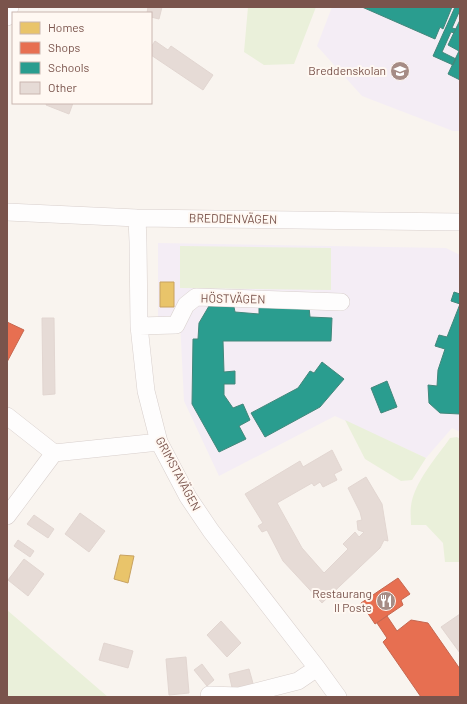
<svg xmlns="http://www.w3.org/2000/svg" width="467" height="704" font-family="Barlow,sans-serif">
<rect width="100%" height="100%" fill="#f9f4ef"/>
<!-- education -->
<path fill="#f4edf5" d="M332,7h128v124h-7l-91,-35 -45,-50z
M158,243l288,5 14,7v177l-8,-4 -26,30 -91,-42 -116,60 -35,-75 -4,-80 -22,-1z"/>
<!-- green -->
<path fill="#eaf0da" d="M248,7h68l-22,57 -30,1 -20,-13z
M180,246l151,2v42l-151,-2z
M345,420l81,38 -14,22 -11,1 -36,-22z
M457,437l3,2v123h-15l-2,-19 -17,-18h-15c0,-7 -1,-13 0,-19 3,-24 26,-49 39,-68z
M7,610l101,87h-101z"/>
<!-- homes -->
<path fill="#e9c46a" stroke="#c8a261" d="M160,282h14v25h-14z
M120,555l14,1 -6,27 -14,-4z"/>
<!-- shops -->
<path fill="#e76f51" stroke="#c66750" d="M7,322l17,8 -17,32z
M398,578l12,16 -9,6 2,5 -28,19 -14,-21z
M387,616l10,15 14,-11 17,3 32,46v28h-39l-38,-55 4,-4 -10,-15z"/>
<!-- schools -->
<path fill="#2a9d8f" stroke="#42877b" d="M362,7h90l-9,22 -3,-2 -5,12z
M455,7h5v3l-8,18 4,1 -2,4 -3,-1 -9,20 14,7 -3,6 -20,-9z
M460,20v60l-12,-6 11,-23 -11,-6z
M454,292l6,2v120l-20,-1 -11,-10 -1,-18 9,1 1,-16 7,-21 -10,-3 4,-11 8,2 13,-33 -9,-3z
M209,306l25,1 1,5 24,2v-7h50l1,10 22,1 -1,23h-108l1,31 11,-1v13h-11v11l9,13 10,-4 7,16 -11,6 7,13 -27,13 -27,-48 1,-65h5l1,-16z
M322,362l22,17 -24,28 -55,30 -14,-24 47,-25 12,-17 4,2z
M387,381l10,26 -16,6 -10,-25z"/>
<!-- building -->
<path fill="#e6dbd6" stroke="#e2d6d1" d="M148,7h14l-3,12 -8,-2v-4h-4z
M155,41l13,9 3,-4 42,29 -10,15 -52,-35v-8z
M47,103h26l-4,11 -23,-9z
M42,318h12l1,76 -12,1z
M332,450l10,20 -8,4 3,6 -14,7 -3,-5 -6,4 -2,-3 -35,20 25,45 22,25 24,-24 -5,-5 12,-12 4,5 5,-5 -6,-2 -1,-9 5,-1 -2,-8 -12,-24 18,-11 16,27 6,37 -4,-1 -4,8 -58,55 -39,-42 -16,-31 -5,2 -4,-6 5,-3 -18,-29 55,-33 3,6z
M80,513l25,18 -16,21 -24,-18z
M34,515l20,14 -6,9 -21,-14z
M18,540l16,11 -4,6 -16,-11z
M24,559l20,15 -16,22 -20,-16z
M460,614v39l-19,-26z
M221,621l20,22 -14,14 -20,-22z
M104,643l29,8 -5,17 -29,-8z
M186,657l3,36 -20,2 -3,-36z
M202,664l12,16 -7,6 -13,-16z
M249,669l5,18 -21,5 -4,-18z"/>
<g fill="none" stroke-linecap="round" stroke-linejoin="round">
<defs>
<path id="minor" d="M7,17l3,-10
M7,212l130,6 323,4
M137,218l1,24 1,84 7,65 13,51 29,55 23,34 106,137 21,29
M139,326l37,-1 10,-20 10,-8 145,5
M7,416l47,37 105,-11
M7,516l47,-63
M209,695l30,1 59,-15 19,-13"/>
</defs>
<!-- minor casing -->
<use href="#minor" stroke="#d8cfcc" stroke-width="18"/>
<!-- minor -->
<use href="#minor" stroke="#fefdfd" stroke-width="17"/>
</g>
<!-- icons -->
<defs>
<symbol id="school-disc" viewBox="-11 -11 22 22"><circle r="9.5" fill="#a68c85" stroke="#fff8f2"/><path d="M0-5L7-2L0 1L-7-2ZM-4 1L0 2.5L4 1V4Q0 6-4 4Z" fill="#fff"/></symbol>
<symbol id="restaurant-disc" viewBox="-11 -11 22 22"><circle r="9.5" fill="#a68c85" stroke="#fff8f2"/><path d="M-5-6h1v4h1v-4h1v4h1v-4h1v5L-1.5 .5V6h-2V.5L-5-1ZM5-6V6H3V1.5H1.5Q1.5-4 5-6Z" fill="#fff"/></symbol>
</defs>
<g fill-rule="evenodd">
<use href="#school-disc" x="389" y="60" width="22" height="22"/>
<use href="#restaurant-disc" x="375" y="590" width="22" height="22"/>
</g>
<g text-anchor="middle" stroke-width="4" stroke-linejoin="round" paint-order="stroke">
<!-- poi labels -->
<g font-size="12" fill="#7a544c" stroke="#fff8f2" text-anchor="end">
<text x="386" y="75">Breddenskolan</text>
<text x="372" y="598">Restaurang<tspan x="372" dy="14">Il Poste</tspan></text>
</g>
<!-- street labels -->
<g font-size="12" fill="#7a544c" stroke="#fff8f2">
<text transform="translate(233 219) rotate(1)" y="4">BREDDENVÄGEN</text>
<text transform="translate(233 299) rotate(1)" y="4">HÖSTVÄGEN</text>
<text transform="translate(178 474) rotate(62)" y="4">GRIMSTAVÄGEN</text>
</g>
</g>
<!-- border -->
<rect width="467" height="704" fill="none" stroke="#7a544c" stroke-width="16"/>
<!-- legend -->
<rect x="12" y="12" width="140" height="92" fill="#fff8f2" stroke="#cab6b0"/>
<rect x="20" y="22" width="20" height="12" fill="#e9c46a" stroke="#cab6b0"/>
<text x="48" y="32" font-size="12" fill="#7a544c">Homes</text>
<rect x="20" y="42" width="20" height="12" fill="#e76f51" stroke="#cab6b0"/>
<text x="48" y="52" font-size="12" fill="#7a544c">Shops</text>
<rect x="20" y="62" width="20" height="12" fill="#2a9d8f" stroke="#cab6b0"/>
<text x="48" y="72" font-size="12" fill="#7a544c">Schools</text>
<rect x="20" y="82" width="20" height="12" fill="#e6dbd6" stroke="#cab6b0"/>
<text x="48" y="92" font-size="12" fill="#7a544c">Other</text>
</svg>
